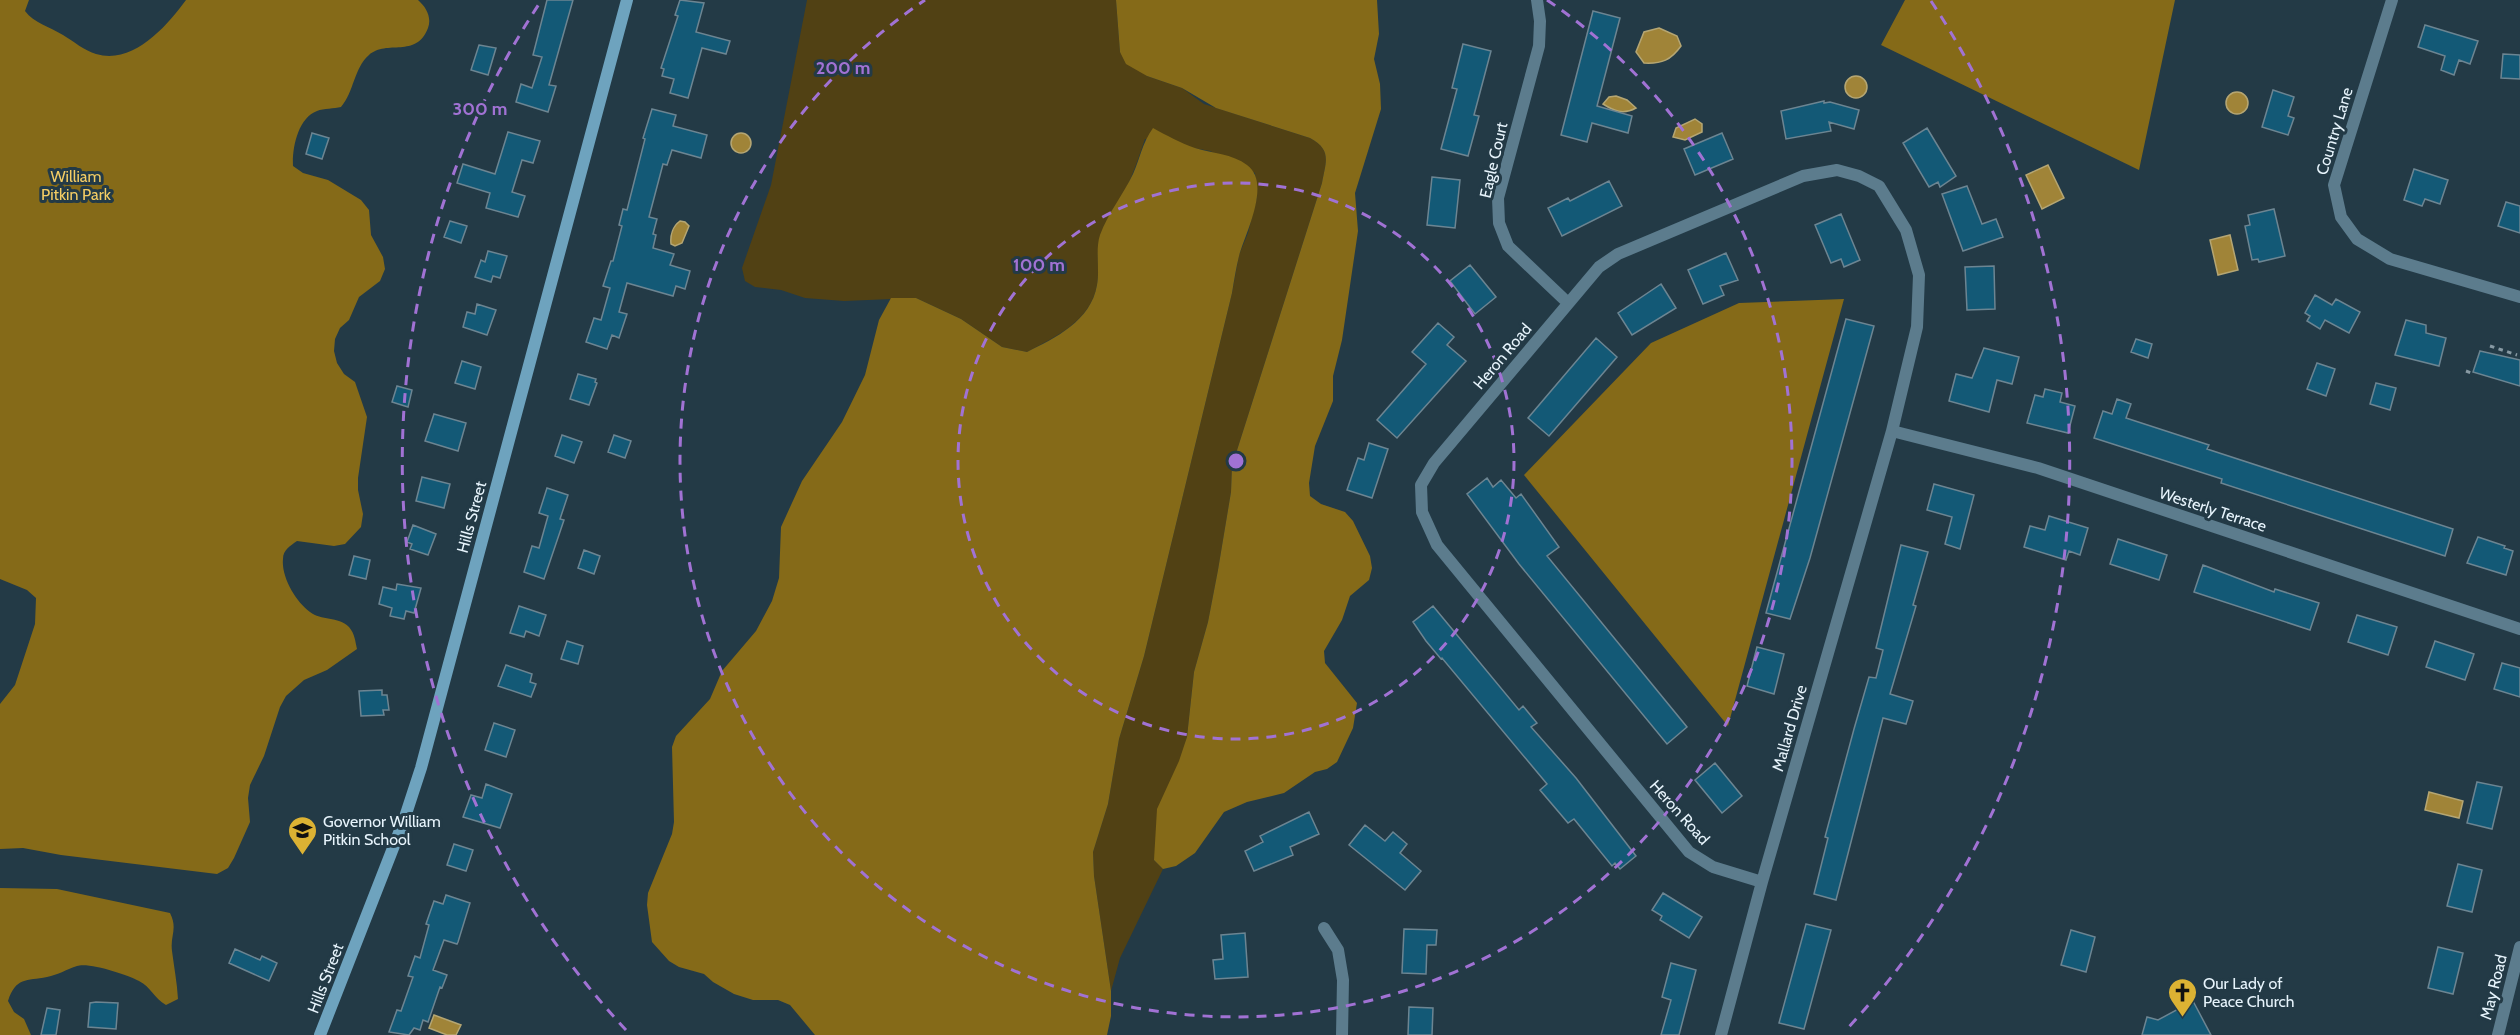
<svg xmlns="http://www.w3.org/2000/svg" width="2520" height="1035" font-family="Cabin,sans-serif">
<rect width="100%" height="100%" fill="#233a46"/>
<!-- green -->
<path fill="#514114" d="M807,0h309l4,52 27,24 35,12 22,16 106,34c22,12 16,23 12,45l-90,283 -1,26 -13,78 -10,52 -14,50 -7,65 -33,123 9,9 -43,89 -9,33 -17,-115 -1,-24 15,-48 11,-65 25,-83 88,-363 7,-38 9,-22 9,-36 -2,-24 -45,-22 -65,-12c-6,18 -12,35 -20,52 -8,15 -19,27 -24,44 -6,15 -1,34 -4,50 -6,36 -42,52 -70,67l-25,-5 -41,-28 -45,-21 -72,3 -39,-3 -24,-8 -26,-3 -10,-6 -3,-13 29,-83z"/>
<!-- forest -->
<path fill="#856a18" d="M0,0h29l-4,11c9,12 25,16 38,24 10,6 22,16 33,19 37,11 70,-27 90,-54h232c8,7 14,17 10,28 -12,31 -41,11 -59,27 -15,13 -15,37 -28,52 -7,2 -17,1 -24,4 -19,7 -25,37 -24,55l10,7 25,7 33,20 8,10 2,25 12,22 2,12 -5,12 -21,16 -10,23 -9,8 -5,11 -1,12 3,12 7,11 11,8 12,35 -9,61v12l5,24 -2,13 -16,17 -11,2 -37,-5c-7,5 -14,9 -14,18 -2,18 13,43 27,53 11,9 28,4 39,15 6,7 6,14 8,22l-30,21 -23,10 -18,16 -6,11 -16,49 -14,29 -2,13 2,24 -16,36 -6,10 -11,6 -156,-19 -38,-7 -23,1v-145l15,-19 20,-61 1,-26 -9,-8 -27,-11z
M1116,0h261l2,34 -5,25 6,25 1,25 -26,84 3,38 -16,109 -9,36v25l-18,45 -6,37 1,13 11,8 24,8 8,9 17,35 2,12 -3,12 -19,16 -8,24 -18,31 1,12 32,40 -4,25 -16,34 -10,7 -12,3 -31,21 -37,9 -23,10 -29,41 -19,13 -13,3 -9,-9 3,-51 22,-48 8,-24 7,-65 14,-50 10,-52 13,-78 1,-26 90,-283c4,-22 10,-33 -12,-45l-94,-30 -34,-20 -35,-12 -21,-12 -6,-12z
M1905,0h270l-36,170 -258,-125z
M1153,128c13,7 27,15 42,20 16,5 38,6 52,17 25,18 -2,69 -8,91 -3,12 -5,25 -7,37l-88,363 -25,83 -11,65 -15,48 1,24 17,115v25l-4,19h-292l-25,-30 -12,-5h-25l-19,-6 -21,-12 -9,-8 -25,-7 -10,-6 -17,-19 -5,-37 1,-12 24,-59 2,-12 -2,-75 4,-11 34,-37 12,-28 34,-40 16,-30 7,-23 2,-51 21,-46 40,-59 23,-47 14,-55 12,-22h25l45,21 41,28 25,5c28,-14 64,-31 70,-67 3,-16 -2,-35 3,-50 8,-22 23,-40 33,-61 7,-15 9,-31 20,-46z
M1844,299l-116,427 -204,-251 127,-132 88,-40z
M0,888l57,1 113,24c8,16 0,22 2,38 2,16 5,31 6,48l-12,6c-12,-7 -15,-18 -27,-24 -11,-6 -50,-19 -62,-15 -10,3 -19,9 -30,11 -21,4 -31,0 -39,24l6,11 10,7 7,16h-31z"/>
<!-- water -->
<path fill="#a08438" stroke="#b5a673" stroke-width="1.5" d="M1659,28l18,8 4,10c-10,14 -19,18 -37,17l-8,-11 8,-20z
M1845 87a11 11 0 1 1 22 0a11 11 0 1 1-22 0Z
M2226 103a11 11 0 1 1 22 0a11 11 0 1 1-22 0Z
M1616,96l11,4 9,8c-13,7 -22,3 -33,-4l6,-7z
M1695,119l7,5v8l-17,8 -12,-3 3,-9z
M731 143a10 10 0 1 1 20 0a10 10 0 1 1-20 0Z
M2048,165l16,33 -22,11 -16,-34z
M680,221l5,1 4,4 -7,17 -7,3 -4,-2c-1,-9 2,-18 9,-23z
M2230,235l8,35 -20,5 -8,-35z
M2429,792l34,9 -4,17 -34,-8z
M434,1015l27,10 -5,10h-9l-18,-7z"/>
<!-- building -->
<path fill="#135976" stroke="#6c8592" stroke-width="1.5" d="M547,0h26l-24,85 7,1 -8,26 -32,-10 5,-18 11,4 10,-31 -9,-2z
M680,0l24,3 -8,29 34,9 -4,13 -24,-6 -14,50 -18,-5 4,-14 -12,-3 2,-7 -3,-1 17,-52 -3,-1z
M1593,11l27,7 -23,88 35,10 -4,17 -36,-10 -5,19 -26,-7z
M2425,25l53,16 -8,23 -11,-4 -5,15 -13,-5 4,-14 -27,-9z
M1463,44l28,7 -17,64 5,1 -11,40 -27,-7 16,-60 -5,-1z
M479,45l17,3 -8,27 -17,-5z
M2503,54l17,1v24l-19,-1z
M2273,90l21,7 -6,19 6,2 -6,17 -26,-8z
M1824,101v2l6,-1 29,8 -5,19 -25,-7 2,9 -45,8 -5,-28z
M652,109l24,6 -3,11 34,9 -6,23 -29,-8 -5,15 -4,-1 -14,53 8,2 -4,15 3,1 -3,13 21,6 -4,11 20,6 -5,18 -9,-3 -3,10 -46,-13 -8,29 8,2 -8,24 -7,-3 -5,14 -21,-7 8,-24 7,2 9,-32 -7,-2 8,-25h2l9,-35 -3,-1 4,-16 4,1 18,-71 -2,-1z
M1927,128l29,48 -16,11 -2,-5 -9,5 -26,-44z
M508,132l32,9 -7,22 -11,-3 -10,32 13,4 -7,21 -32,-9 4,-15 -33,-10 6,-19 32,10z
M312,133l17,5 -7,21 -16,-5z
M1722,133l11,26 -38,16 -11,-26z
M2414,169l34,11 -8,24 -15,-5 -3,7 -18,-6z
M1432,177l28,3 -5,48 -28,-3z
M1609,181l13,25 -60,30 -14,-28 20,-10 2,3z
M1967,186l15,38 14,-5 7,18 -40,14 -21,-57z
M2506,202l14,4v27l-22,-7z
M2274,209l11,47 -26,6 -1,-3 -6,1 -7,-34 5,-1 -2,-10z
M1841,214l19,46 -16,7 -3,-8 -10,4 -16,-38z
M450,221l17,5 -6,17 -17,-6z
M488,251l19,5 -7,22 -7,-2 -2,6 -16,-5 6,-17 4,2z
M1726,253l12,27 -18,6 4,9 -21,9 -15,-34z
M1470,265l26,32 -21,17 -25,-33z
M1994,266l1,43 -28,1 -2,-43z
M1661,284l15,24 -44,27 -14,-22z
M2315,295l17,10 4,-6 24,13 -11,21 -24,-13 -5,9 -13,-8 3,-5 -5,-3z
M477,304l19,6 -9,25 -24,-8 4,-15 8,2z
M1846,319l28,7 -64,232 -20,61 -24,-6z
M2406,320l20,5v8l20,5 -7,28 -44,-11z
M1438,323l16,14 -7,8 19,16 -69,77 -20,-18 49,-56 -14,-12z
M1596,338l21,19 -68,79 -21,-18z
M2136,339l16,5 -4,14 -17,-6z
M1984,348l35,9 -7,27 -15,-4 -8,32 -40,-11 7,-27 16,4z
M2480,351l40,9v26l-47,-14z
M462,361l19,6 -6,22 -20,-6z
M2317,363l18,6 -9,27 -19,-7z
M578,374l18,5 -1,3 2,1 -8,22 -19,-6z
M2376,383l20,5 -6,22 -20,-6z
M397,386l15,4 -4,17 -16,-5z
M2045,389l17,4 -2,9 15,4 -7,27 -41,-10 8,-28 8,2z
M2117,399l14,5 -5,14 83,27 -2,4 246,80 -8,27 -224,-73 1,-4 -128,-41 9,-27 9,3z
M434,414l32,9 -8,28 -33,-10z
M562,435l20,7 -8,21 -19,-7z
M614,435l17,6 -6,17 -17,-6z
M1369,443l19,6 -16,49 -25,-8 11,-32 6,2z
M422,477l28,7 -6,24 -28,-7z
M1487,478l6,9 8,-7 15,18 5,-4 38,53 -12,9 140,171 -20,17 -148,-180 -52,-70z
M1934,484l40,11 -14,54 -15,-5 7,-27 -25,-7z
M547,488l21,7 -8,24 4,1 -20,59 -20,-7 8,-26 7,2 9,-32 -9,-3z
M2049,516l39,12 -8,27 -11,-4 -3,9 -42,-13 6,-21 15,4z
M413,525l23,9 -8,21 -18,-6 2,-5 -5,-2z
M2478,537l27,9 -1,2 9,3 -7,24 -39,-12z
M2118,539l49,16 -8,25 -49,-16z
M1901,545l27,7 -15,53 3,1 -26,88 23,7 -7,23 -23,-6 -47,182 -22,-6 14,-56 -3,-1 29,-108 15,-52 7,1 7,-28 -7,-2z
M584,550l16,6 -6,18 -16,-6z
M354,556l16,4 -4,19 -17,-4z
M2203,565l71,27 1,-3 44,14 -9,27 -116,-38z
M397,584l24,4 -7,25 -8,-2 -2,8 -14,-3 2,-8 -13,-4 4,-17 13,3z
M519,606l27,9 -7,21 -13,-5 -2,6 -14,-4z
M1433,606l86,104 4,-4 14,17 -6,4 45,51 60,78 -16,13 -5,-6 -3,3 -38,-47 -6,4 -28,-33 7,-6 -105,-126 -1,1 -15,-18 -13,-19z
M2357,615l40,12 -9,28 -40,-13z
M567,641l16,5 -5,18 -17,-5z
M2435,641l39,13 -9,26 -39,-13z
M1757,647l27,7 -10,40 -27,-8z
M2502,663l18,5v29l-26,-8z
M506,665l26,9 -2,8 6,2 -5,13 -33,-11z
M382,690v5h5l2,15h-6l1,5 -23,1 -2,-25z
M494,723l21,7 -9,27 -21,-7z
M1715,763l27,33 -20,17 -27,-33z
M2477,782l25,5 -10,42 -25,-6z
M486,784l26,10 -12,34 -37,-11 8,-22 11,3z
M1309,812l10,22 -29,13 3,8 -39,16 -9,-20 18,-9 -3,-6z
M1365,825l20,16 8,-9 14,12 -7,9 21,18 -16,19 -56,-45z
M454,844l19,6 -7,21 -19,-6z
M2458,864l24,6 -10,42 -25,-6z
M1663,893l39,24 -13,21 -29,-18 2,-4 -10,-6z
M446,895l24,8 -12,39 -1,2 -13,-4 -11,30 14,5 -5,13 -2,-1 -12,35 -5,-2 -3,10 -6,-2 -5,7 -20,-3 8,-22 4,1 12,-34 -5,-1 7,-20 5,2 9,-33 -3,-1 8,-23 9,3z
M1806,924l25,6 -27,99 -25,-6z
M1404,929l33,1 -1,15h-9l-1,29 -24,-1z
M2071,930l24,7 -9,35 -25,-7z
M1245,933l3,44 -33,2 -2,-19 10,-1 -2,-24z
M2438,947l25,6 -10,41 -25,-6z
M235,949l25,11 2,-4 15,7 -8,18 -40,-18z
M1671,963l25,7 -17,65h-18l10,-35 -9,-3z
M2193,1001l18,34h-69l5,-18 11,3z
M96,1002l22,1 -2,26 -28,-2 2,-24z
M1409,1007l24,1 -1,27h-24z
M47,1008l13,2 -4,25h-15z"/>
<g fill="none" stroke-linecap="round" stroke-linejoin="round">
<!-- path -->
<path stroke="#889aa4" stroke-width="3" stroke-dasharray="4.5 4.5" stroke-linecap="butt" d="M2490,346l27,9
M2466,371l8,3"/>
<!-- street -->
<path stroke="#5c7c8d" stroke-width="12" d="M1537,0l3,21 -1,25 -41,152 1,25 9,23 60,57
M2392,0l-58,185 7,32 16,22 33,20 130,38
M1892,431l146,37 482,161
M1324,928l14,22 5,30 -1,55
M1721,1035l41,-153 130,-451 25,-104 2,-52 -13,-45 -27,-44 -20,-10 -22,-6 -34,6 -185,78 -19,13 -165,196 -13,22 1,27 15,33 252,307 24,15 49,15
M2498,1035l22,-88"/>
<!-- secondary -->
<path stroke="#6ea3be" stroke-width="12" d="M320,1035l84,-215 17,-52 206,-768"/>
</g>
<!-- distance rings -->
<g fill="none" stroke="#a172d4" stroke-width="3" stroke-dasharray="10 8">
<circle cx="1236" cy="461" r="278"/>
<path d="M1547 0A556 556 0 1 1 925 0"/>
<path d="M626 1030A834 834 0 0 1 541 1M1931 1A834 834 0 0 1 1846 1030"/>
</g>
<!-- icons -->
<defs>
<symbol id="school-pin" viewBox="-11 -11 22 30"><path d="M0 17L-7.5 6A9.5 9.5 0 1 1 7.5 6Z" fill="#dcb233" stroke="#233a46"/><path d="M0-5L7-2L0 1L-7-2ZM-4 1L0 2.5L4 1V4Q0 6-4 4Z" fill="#111"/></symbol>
<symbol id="church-pin" viewBox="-11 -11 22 30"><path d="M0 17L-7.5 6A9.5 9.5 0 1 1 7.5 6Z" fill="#dcb233" stroke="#233a46"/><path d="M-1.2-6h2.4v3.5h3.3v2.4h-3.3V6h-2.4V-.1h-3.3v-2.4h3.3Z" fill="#111"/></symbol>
</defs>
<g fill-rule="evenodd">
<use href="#school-pin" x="286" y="814" width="33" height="45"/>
<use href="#church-pin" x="2166" y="976" width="33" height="45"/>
</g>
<g text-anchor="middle" stroke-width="6" stroke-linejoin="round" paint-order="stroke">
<!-- street labels -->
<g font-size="16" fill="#e7f4fc" stroke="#233a46">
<text transform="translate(2334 131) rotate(-73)" y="6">Country Lane</text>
<text transform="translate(1493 160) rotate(-77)" y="6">Eagle Court</text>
<text transform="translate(1502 356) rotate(-50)" y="6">Heron Road</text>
<text transform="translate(2213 509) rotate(18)" y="6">Westerly Terrace</text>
<text transform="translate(471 517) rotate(-75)" y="6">Hills Street</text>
<text transform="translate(1789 728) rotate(-74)" y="6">Mallard Drive</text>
<text transform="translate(1680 812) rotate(48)" y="6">Heron Road</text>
<text transform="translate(325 978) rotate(-69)" y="6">Hills Street</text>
<text transform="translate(2493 987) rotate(-76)" y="6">May Road</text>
</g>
<!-- park labels -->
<g font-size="16" fill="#f4cd64" stroke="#233a46">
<text x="76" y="182">William<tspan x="76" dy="18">Pitkin Park</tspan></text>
</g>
<!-- poi labels -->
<g font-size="16" fill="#e7f4fc" stroke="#233a46" text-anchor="start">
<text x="323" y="827">Governor William<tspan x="323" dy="18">Pitkin School</tspan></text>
<text x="2203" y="989">Our Lady of<tspan x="2203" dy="18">Peace Church</tspan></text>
</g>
</g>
<circle cx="1236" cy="461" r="9" fill="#a172d4" stroke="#233a46" stroke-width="3"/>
<g font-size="18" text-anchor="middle" font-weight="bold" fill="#a172d4" stroke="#233a46" stroke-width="6" stroke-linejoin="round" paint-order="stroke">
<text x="843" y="74">200 m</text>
<text x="480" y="115">300 m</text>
<text x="1039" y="271">100 m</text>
</g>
</svg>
